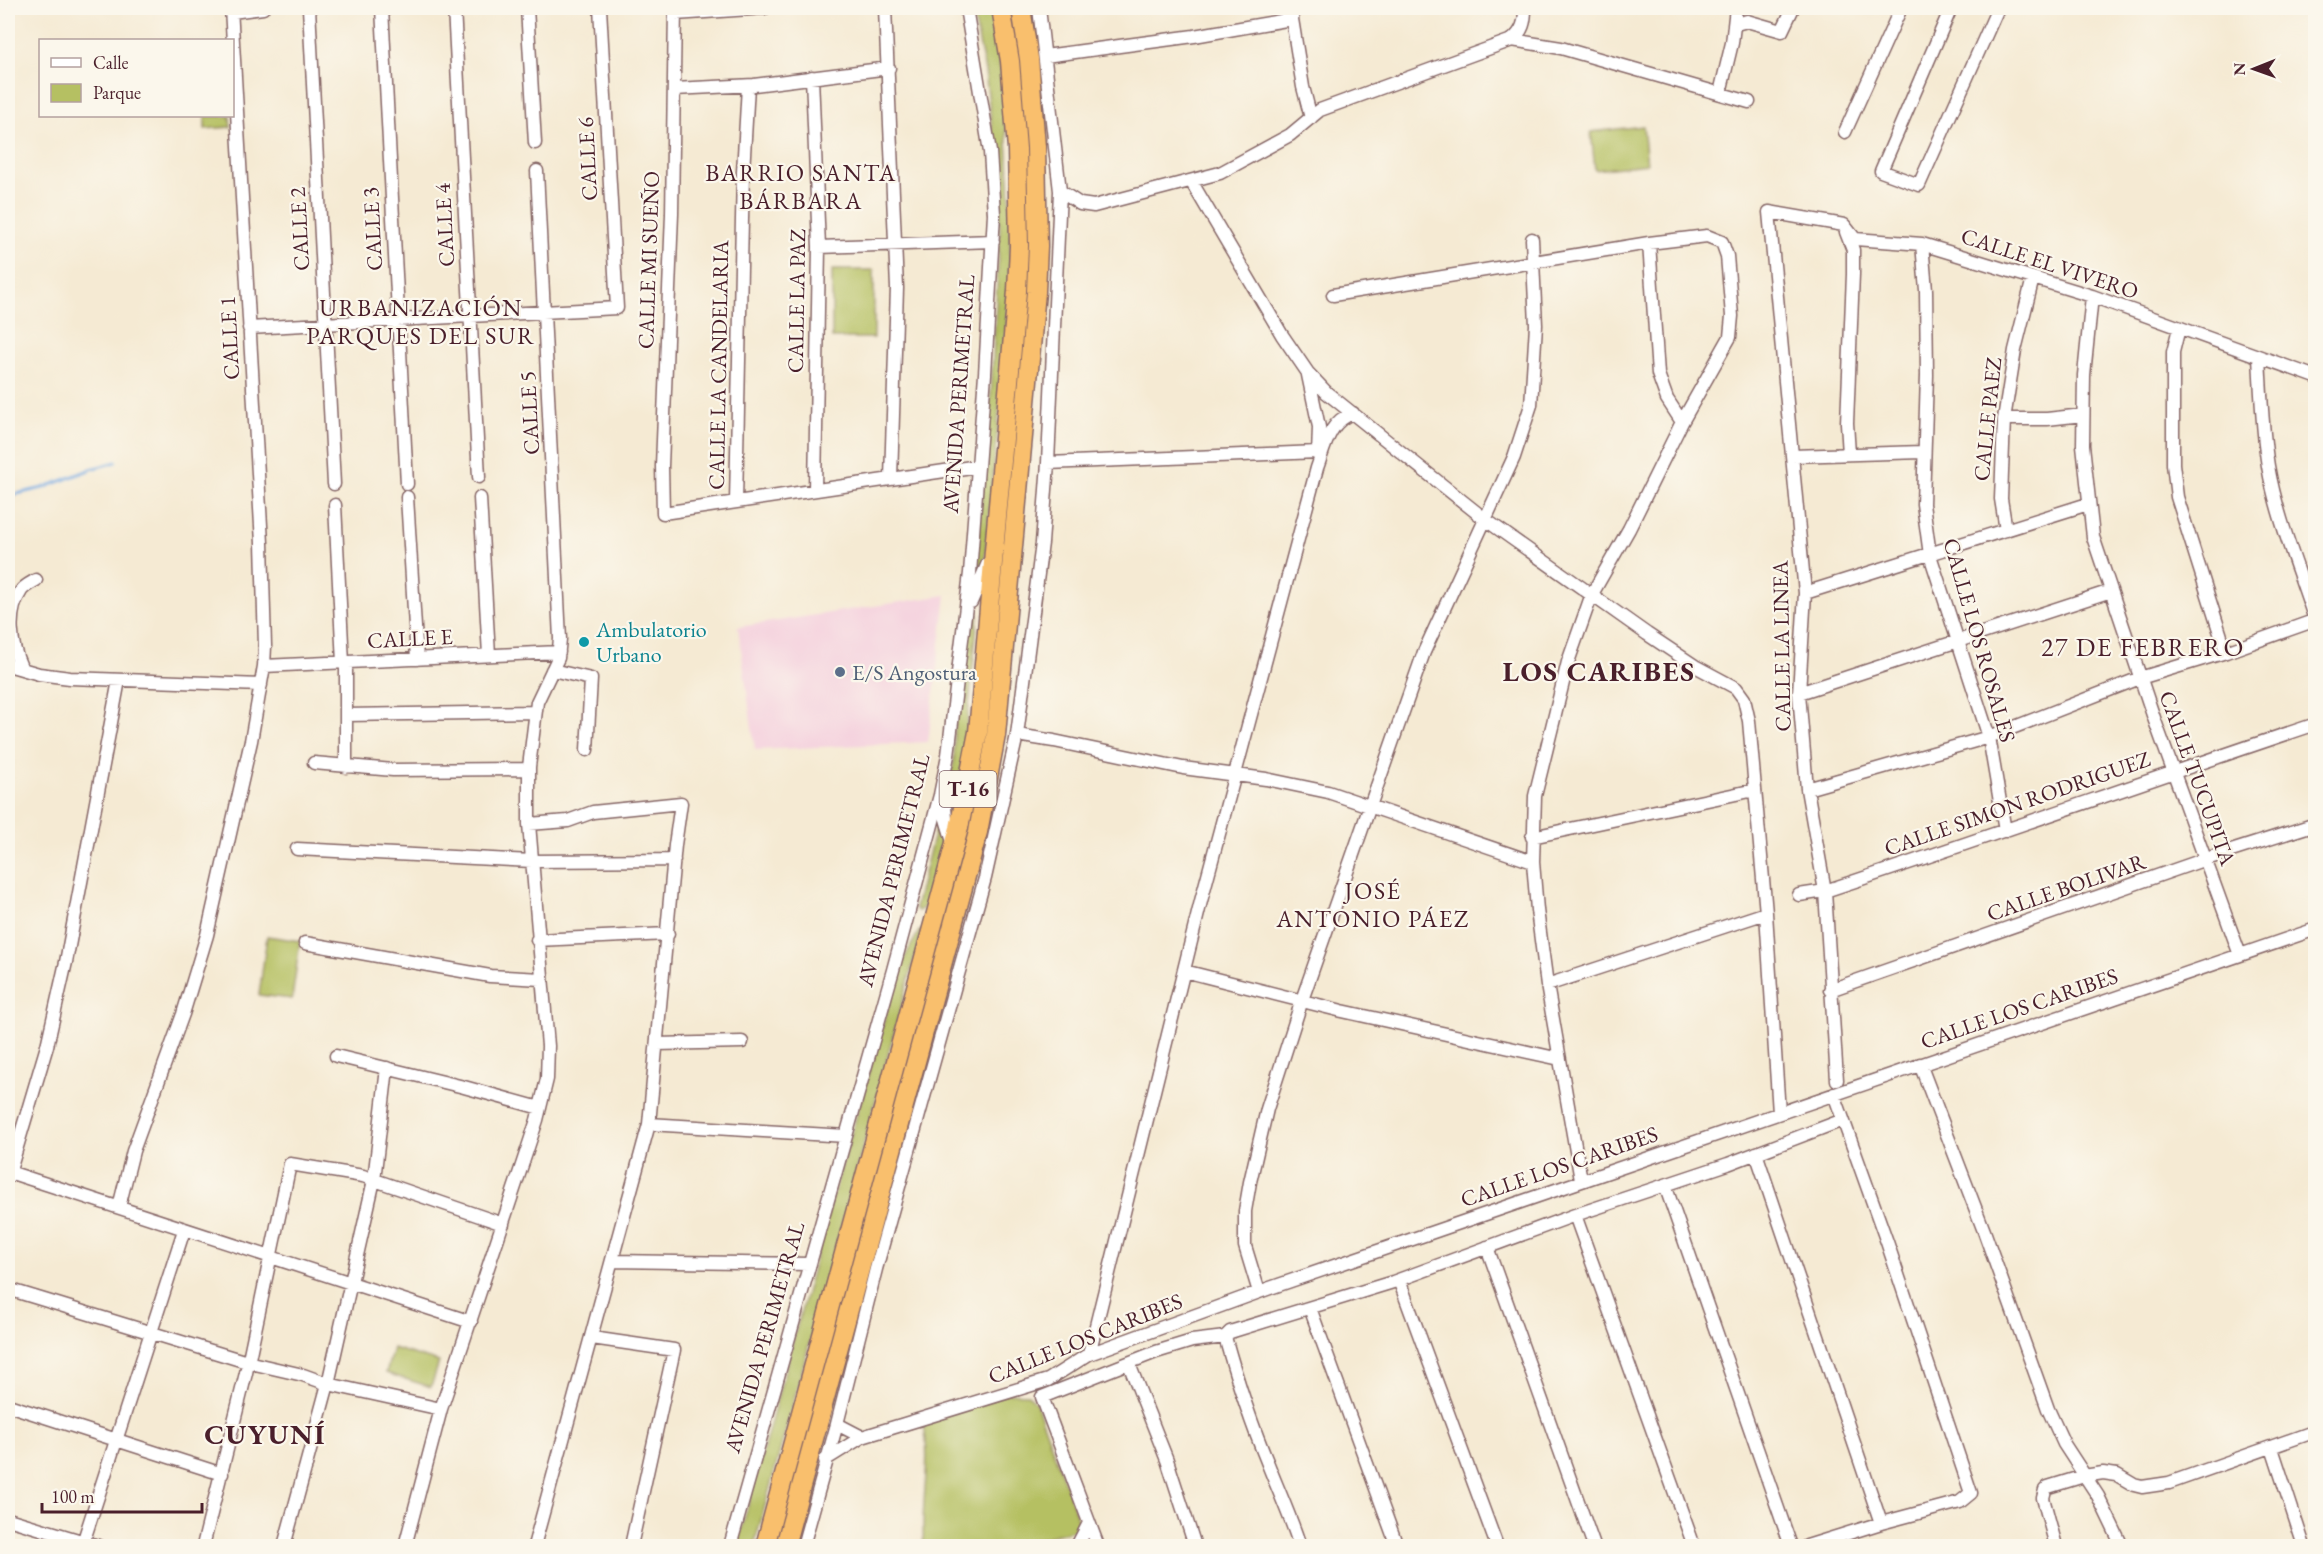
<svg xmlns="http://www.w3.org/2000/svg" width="2323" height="1554" font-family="'EB Garamond',serif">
<rect width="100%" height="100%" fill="#fbf7ec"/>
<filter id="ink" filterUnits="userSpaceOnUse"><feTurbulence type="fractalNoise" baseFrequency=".0167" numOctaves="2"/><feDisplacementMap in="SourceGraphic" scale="12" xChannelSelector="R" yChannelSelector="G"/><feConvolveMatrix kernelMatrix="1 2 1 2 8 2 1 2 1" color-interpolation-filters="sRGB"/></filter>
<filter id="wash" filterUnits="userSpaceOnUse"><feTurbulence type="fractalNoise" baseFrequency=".008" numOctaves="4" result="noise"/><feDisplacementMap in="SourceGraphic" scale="24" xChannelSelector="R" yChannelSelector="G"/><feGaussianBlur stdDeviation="1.35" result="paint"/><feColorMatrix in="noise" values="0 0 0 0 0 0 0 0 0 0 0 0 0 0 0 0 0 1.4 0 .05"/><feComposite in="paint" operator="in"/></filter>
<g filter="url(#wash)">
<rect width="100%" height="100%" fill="#f5ead3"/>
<!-- built -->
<path fill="#f4cfdd" d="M946,595l-18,147 -173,8 -17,-123z"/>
<!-- green -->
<path fill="#b5c062" stroke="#807046" stroke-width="1.5" d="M972,8h21c11,80 19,163 17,245 -3,101 -16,203 -25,304l-3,9 -7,7 16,-178 9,-165 -5,-78 -10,-81z
M205,116h25l1,11 -26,2z
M1643,126l4,38 -52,6 -4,-38z
M832,270h42v68h-42z
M976,609l2,5 -14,142 -9,49 -3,3 -2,-20 4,-28v-25l12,-109z
M938,818c9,17 -1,88 -20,93l-3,-3z
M922,930l-168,616h-17l86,-315 77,-265 19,-35z
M267,936l33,5 -8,58 -33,-4z
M393,1348l46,14 -8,25 -45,-14z
M1007,1393l21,1 8,9 45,125 -68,18h-89c-5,-43 9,-81 -1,-125z"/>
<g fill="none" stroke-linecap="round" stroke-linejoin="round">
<!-- stream -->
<path stroke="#73a8e0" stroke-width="3" d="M8,496l35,-8 51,-20 22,-6"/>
</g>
</g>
<g filter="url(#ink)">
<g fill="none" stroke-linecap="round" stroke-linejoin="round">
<defs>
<path id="minor" d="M309,8l25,476
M382,8l25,476
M454,8l25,469
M527,8l8,135
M675,8l-3,206 -10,252 1,47 315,-47
M885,8l12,280 -6,190
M1293,8l-1,11 11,68 8,31
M1951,8l-70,163 38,14 79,-177
M232,12l31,-4
M675,14l90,-6
M1736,24l11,-3 35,10 11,-23
M1512,40c11,-9 13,-18 13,-32
M1045,56l149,-20 98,-17
M812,77l7,170 -4,243
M674,89l80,-4 135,-17
M1720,93l12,-50 4,-35
M1845,132l56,-124
M1191,181l91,154 26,38 19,20 159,127 161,114 48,32 41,22 8,11 5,22 17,192 13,200
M1060,191l20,13 14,2 126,-33 70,-38 30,-25 192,-70 49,8 188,54
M1846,232l7,18v24l-6,149 2,31
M1649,243l9,131 9,25 15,23
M1922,244l4,46 1,85 -4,129 7,51 59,182 16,94
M819,247l174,-6
M1333,295l316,-52 58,-7 15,6 5,14 5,60 -2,21 -48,85 -53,107 -37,65 -24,68 -33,134 -2,66 4,48 10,75 34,195
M2092,296l-8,79 -1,70 10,92 62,184 85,234
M249,328l368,-20 -17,-300
M2179,328l-6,24v112l4,33 49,155
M2259,357c2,36 3,73 9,109 9,52 31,104 47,154
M1308,375l11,52 -1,28
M2004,419h43l36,-4
M1792,456l131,-4
M1048,463l270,-11
M407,497l10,162
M480,498l9,157
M736,502l7,-330 5,-86
M335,505l8,158
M2006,530l-5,-31 3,-80 11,-69 18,-72
M1805,593l283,-89
M971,602l17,-39
M346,663v104
M8,665l31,9 31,4 191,7
M264,666l295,-14
M21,667c-10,-22 -15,-54 0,-76 3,-5 10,-8 15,-11
M552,670l39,9 -4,71
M1799,693l312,-102
M346,715l189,-3
M1017,735l37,6 129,27 83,11 62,13 205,70
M314,763l79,7 136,-1
M1807,789l182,-52 151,-59 86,-26 90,-32
M944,795l2,24 8,26
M529,824l39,-3 25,-9 88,-9 -6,42 -26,279 -115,422
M1532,837l223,-47
M297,849l235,12 142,-1
M1799,895l26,-4c164,-54 326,-112 491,-167
M537,940l131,-6
M305,943l185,33 51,3
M1184,971l158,40 218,48
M1547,985l219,-72
M1830,990l373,-130 113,-36
M657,1044l85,-2
M336,1056l128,31 76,21
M1920,1064l64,167 64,178 16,35 34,52 24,50
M1837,1080l-12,-189 -18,-102 -8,-96 6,-100 -36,-381 75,13 11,14 67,5 170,52 224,81
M649,1124l197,12
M1756,1153l125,370
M9,1172l462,150
M8,1177l39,-131 19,-84 53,-282
M1665,1185l126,361
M119,1207l14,-56 50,-137 24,-79 44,-194 13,-75 1,-20 -3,-103 -31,-535
M1575,1215l119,331
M1487,1247l107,299
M613,1261l197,3
M1399,1280l98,266
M8,1289l239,73 56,13 25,9 113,25
M1259,1292l-14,-46v-35l5,-29 17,-73 35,-109 122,-348 90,-195 17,-52 5,-80 -4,-86
M1310,1308l87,238
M592,1338l82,12 -43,196
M1089,1354l112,-453 116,-433c8,-22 12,-47 36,-55
M1129,1364l38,96 28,86
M8,1405l214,69
M837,1424l25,13
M2272,1448l32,98
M825,1460l37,-23 186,-57 41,-26 181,-66 1046,-359
M8,1519l90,27
M82,1546l102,-316
M203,1546l43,-173 44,-209 73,12 140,48
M284,1546l44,-162 46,-204 13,-112
M405,1546l36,-137 96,-289 10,-41 1,-33 -19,-222v-57l8,-65 21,-44 2,-19 -23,-468
M730,1546l163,-576 47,-175 8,-40 22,-182 15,-199 9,-160 -4,-62 -24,-144
M803,1546l34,-122 39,-155 109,-391 32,-143 25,-192 6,-80 12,-272 -21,-183
M1077,1546l12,-23
M1098,1546l-56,-149 114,-45 36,-11 33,-4
M1300,1546c-9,-28 -21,-54 -32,-82 -17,-41 -31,-84 -43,-127l5,-5 163,-50 182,-67 153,-51 115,-44
M1807,1546l74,-23 79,-21 11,-9 -84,-251 -53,-148
M2056,1546l-13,-48 2,-8 3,-3 36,-11 19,-3 14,2 17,10 8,2 27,-4 147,-52"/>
<path id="highway" d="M765,1546l194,-718 19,-96 39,-441 2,-45 -2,-97 -7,-88 -9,-53
M785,1546l193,-714 18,-97 40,-443 2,-46 -2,-99 -7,-88 -8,-51"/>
</defs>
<!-- minor casing -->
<use href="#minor" stroke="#866666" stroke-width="15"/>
<!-- highway casing -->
<use href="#highway" stroke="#866666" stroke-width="21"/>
<!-- minor -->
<use href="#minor" stroke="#fff" stroke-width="12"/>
<!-- highway -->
<use href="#highway" stroke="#f9bf6d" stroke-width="18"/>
</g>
</g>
<!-- markers -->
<circle fill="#0f9aa8" stroke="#fbf7ec" stroke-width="2" cx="584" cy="642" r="6"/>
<circle fill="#5c6f8a" stroke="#fbf7ec" stroke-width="2" cx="840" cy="672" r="6"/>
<g text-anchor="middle" stroke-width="4.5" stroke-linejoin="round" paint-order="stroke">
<!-- shield labels -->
<rect fill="#fbf7ec" stroke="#7f6065" stroke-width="1.5" x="939.5" y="771" width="57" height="36" rx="4.5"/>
<g font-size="21" font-weight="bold" fill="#4a1f2b">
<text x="968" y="796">T-16</text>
</g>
<!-- street labels -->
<g font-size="22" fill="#4a1f2b" stroke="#fbf7ec">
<text transform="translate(587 159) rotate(-93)" y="8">CALLE 6</text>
<text transform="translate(444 225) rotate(-93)" y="8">CALLE 4</text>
<text transform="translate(299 229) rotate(-93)" y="8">CALLE 2</text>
<text transform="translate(372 229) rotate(-93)" y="8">CALLE 3</text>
<text transform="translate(648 260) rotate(-88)" y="8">CALLE MI SUEÑO</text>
<text transform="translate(2050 263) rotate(18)" y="8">CALLE EL VIVERO</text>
<text transform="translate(796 301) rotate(-89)" y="8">CALLE LA PAZ</text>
<text transform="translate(229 338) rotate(-93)" y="8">CALLE 1</text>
<text transform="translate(718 365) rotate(-89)" y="8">CALLE LA CANDELARIA</text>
<text transform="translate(958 394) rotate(-86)" y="8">AVENIDA PERIMETRAL</text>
<text transform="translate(529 413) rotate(-93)" y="8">CALLE 5</text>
<text transform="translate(1987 419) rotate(-84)" y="8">CALLE PAEZ</text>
<text transform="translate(410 638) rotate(-3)" y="8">CALLE E</text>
<text transform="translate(1980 640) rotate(74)" y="8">CALLE LOS ROSALES</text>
<text transform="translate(1781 646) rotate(-91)" y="8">CALLE LA LINEA</text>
<text transform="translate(2198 778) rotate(70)" y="8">CALLE TUCUPITA</text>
<text transform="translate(2017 803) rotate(-19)" y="8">CALLE SIMON RODRIGUEZ</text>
<text transform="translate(893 870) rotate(-76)" y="8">AVENIDA PERIMETRAL</text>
<text transform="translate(2066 887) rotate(-19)" y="8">CALLE BOLIVAR</text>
<text transform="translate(2019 1008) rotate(-19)" y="8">CALLE LOS CARIBES</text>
<text transform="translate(1559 1166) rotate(-19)" y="8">CALLE LOS CARIBES</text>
<text transform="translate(764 1337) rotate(-74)" y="8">AVENIDA PERIMETRAL</text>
<text transform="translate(1085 1338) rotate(-22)" y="8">CALLE LOS CARIBES</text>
</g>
<!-- culture labels -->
<g font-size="22" fill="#0d838f" stroke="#fbf7ec" text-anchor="start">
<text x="596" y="637">Ambulatorio<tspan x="596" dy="25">Urbano</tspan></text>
</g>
<!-- service labels -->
<g font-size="22" fill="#4e5e75" stroke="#fbf7ec" text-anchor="start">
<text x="852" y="680">E/S Angostura</text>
</g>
<!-- neighbourhood labels -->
<g font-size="24" letter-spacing="1.5" fill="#4a1f2b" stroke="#fbf7ec">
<text x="801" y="181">BARRIO SANTA<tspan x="801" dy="28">BÁRBARA</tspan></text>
<text x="421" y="316">URBANIZACIÓN<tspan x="421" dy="28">PARQUES DEL SUR</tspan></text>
<text x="1373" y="899">JOSÉ<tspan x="1373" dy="28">ANTONIO PÁEZ</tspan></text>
</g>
<!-- quarter labels -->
<g font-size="26" letter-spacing="1.5" fill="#4a1f2b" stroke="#fbf7ec">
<text x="2143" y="656">27 DE FEBRERO</text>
</g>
<!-- district labels -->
<g font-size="28" font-weight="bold" letter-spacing="1.5" fill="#4a1f2b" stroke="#fbf7ec">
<text x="1599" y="681">LOS CARIBES</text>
<text x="265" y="1444">CUYUNÍ</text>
</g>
</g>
<!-- margin -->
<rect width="2323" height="1554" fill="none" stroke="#fbf7ec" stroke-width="30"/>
<!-- legend -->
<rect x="39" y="39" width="195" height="78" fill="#fbf7ec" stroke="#b4a19f" stroke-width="1.5"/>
<rect x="51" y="58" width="30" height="9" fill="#ffffff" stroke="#b4a19f" stroke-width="1.5"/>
<text x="93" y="69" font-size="18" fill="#4a1f2b">Calle</text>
<rect x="51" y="84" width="30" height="18" fill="#b5c062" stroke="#b4a19f" stroke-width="1.5"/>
<text x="93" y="99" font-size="18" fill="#4a1f2b">Parque</text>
<!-- north arrow -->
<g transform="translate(2254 69) rotate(269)" stroke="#fbf7ec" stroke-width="4.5" paint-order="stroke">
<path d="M0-4.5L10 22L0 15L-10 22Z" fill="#4a1f2b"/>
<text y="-9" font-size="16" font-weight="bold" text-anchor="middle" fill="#4a1f2b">N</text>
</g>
<!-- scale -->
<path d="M42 1503v9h160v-9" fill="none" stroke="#4a1f2b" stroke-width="3"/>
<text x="51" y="1503" font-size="18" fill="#4a1f2b" stroke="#fbf7ec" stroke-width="4.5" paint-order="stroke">100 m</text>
</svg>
